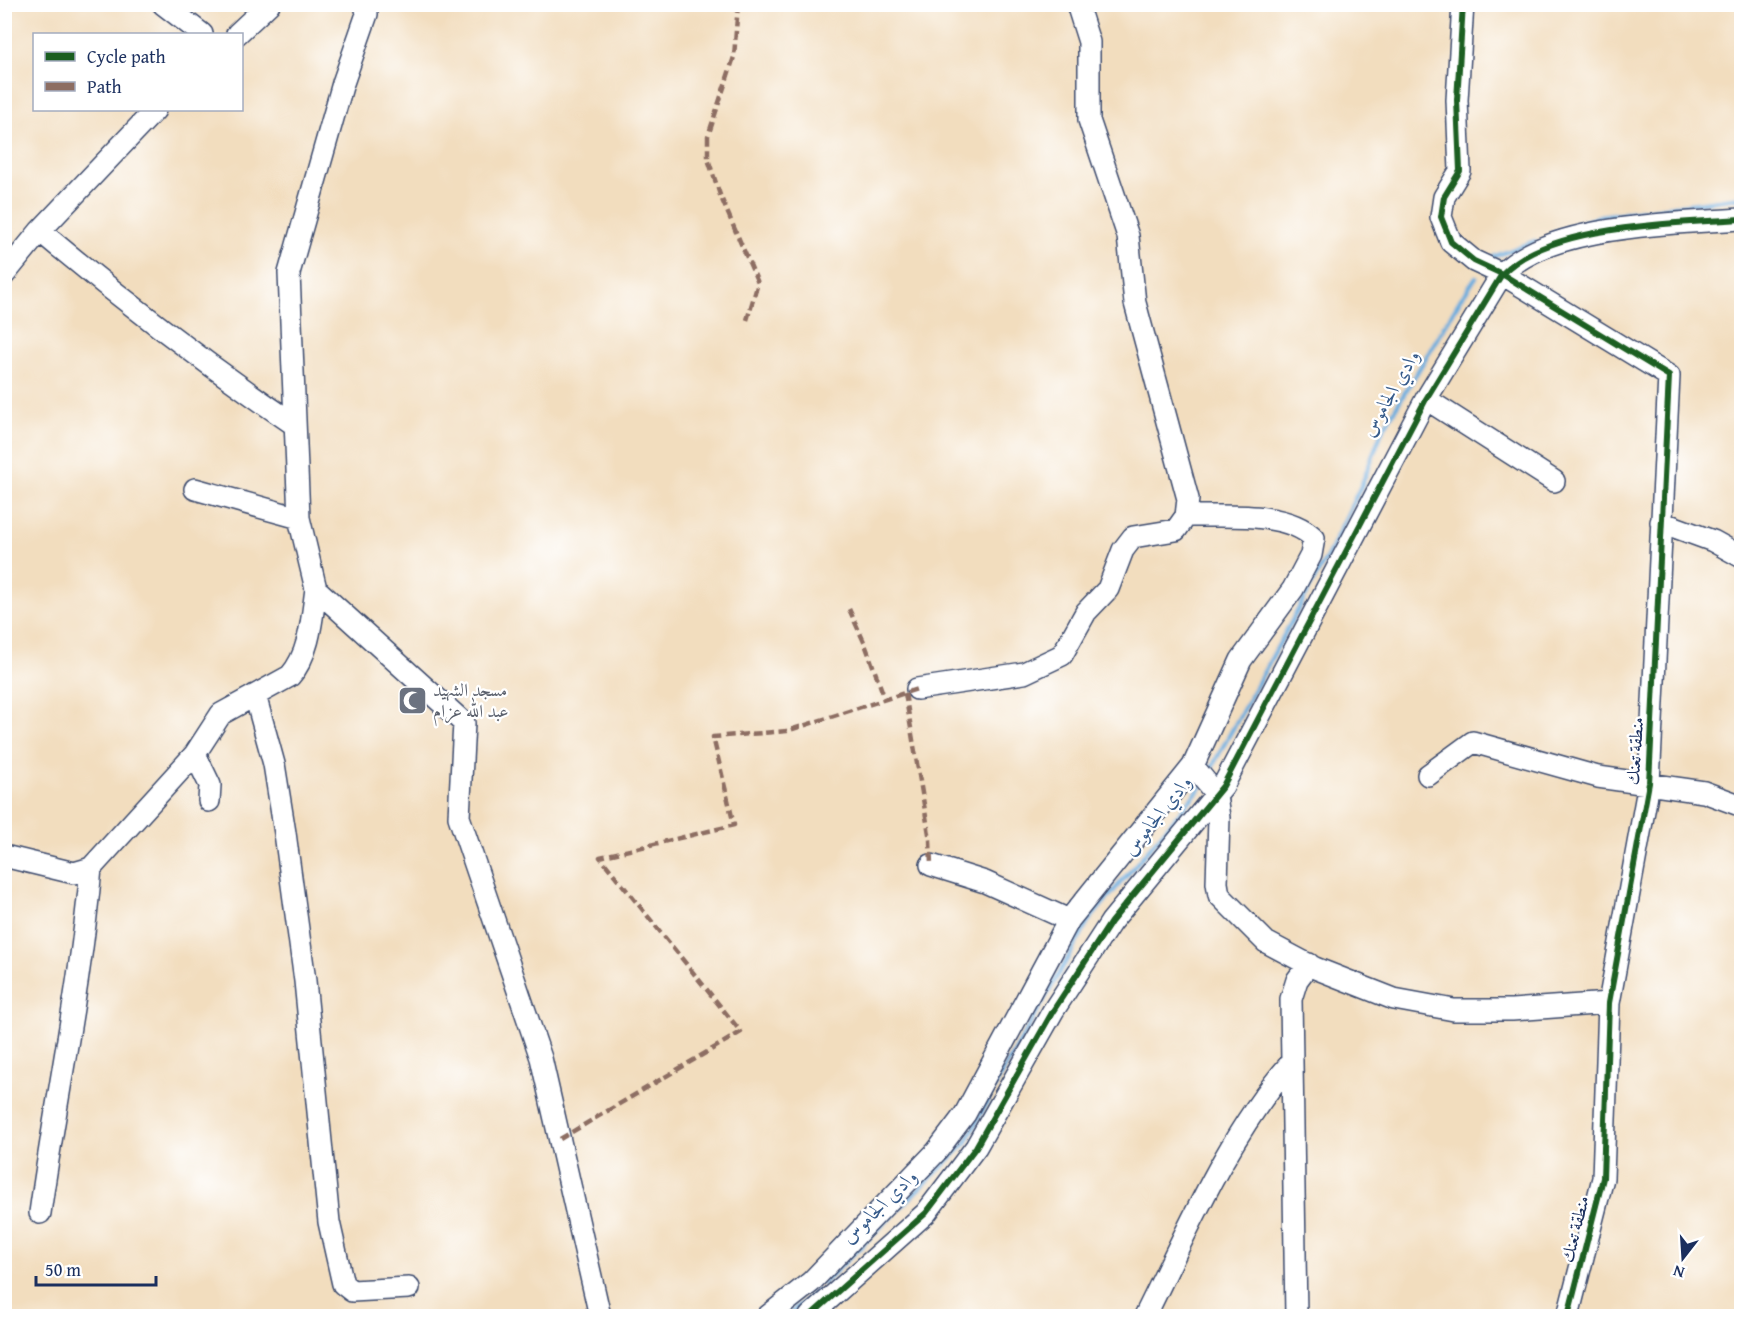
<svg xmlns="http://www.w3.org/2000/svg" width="1746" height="1321" font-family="'Gentium Book Plus',Amiri,serif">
<rect width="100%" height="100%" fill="#fff"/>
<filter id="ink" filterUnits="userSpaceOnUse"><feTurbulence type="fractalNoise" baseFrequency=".0167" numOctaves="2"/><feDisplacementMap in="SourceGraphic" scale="12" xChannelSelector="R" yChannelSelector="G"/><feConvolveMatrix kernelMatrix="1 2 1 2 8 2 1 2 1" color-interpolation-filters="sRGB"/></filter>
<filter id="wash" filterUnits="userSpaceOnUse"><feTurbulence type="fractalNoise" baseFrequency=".008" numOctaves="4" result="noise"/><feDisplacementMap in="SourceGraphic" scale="24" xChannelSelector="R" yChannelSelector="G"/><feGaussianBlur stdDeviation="1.35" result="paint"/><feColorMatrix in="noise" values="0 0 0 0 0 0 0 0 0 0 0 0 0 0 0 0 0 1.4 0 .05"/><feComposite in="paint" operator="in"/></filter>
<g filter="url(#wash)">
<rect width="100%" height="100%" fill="#f2ddbe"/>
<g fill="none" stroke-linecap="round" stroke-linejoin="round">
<!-- stream -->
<path stroke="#69acde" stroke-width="4.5" d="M1554,233l46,-17 142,-19
M1490,258l45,-17
M1207,776l122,-223 33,-69 20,-53 80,-134 14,-20
M823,1284l143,-141 34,-66 90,-158 112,-133
M787,1316l30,-26"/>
</g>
</g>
<g filter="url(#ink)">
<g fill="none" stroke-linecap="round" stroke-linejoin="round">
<defs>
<path id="minor" d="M163,4l39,30
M365,4l2,10 -24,69 -54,190 10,245 17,71 148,134 -5,94 82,241 59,258
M1463,4l-6,96 3,71 -16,26 -3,20 10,25 23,19 28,13 167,102 -20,407 -40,220 -6,175 -35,138
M237,34l32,-30
M40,231c82,69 167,134 255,194
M4,275l36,-44 115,-121
M1426,399l128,82
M195,489l104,29
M1661,522l52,19 29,16
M917,689l107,-16 38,-18 24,-43 22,-23 15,-39 10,-13 43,-7 10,-14 2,-17 -53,-196 -7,-67 -39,-116v-78l-12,-38
M255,695l19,69 11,69 20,148 24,241 14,62 9,7 57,-3
M195,754l15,31 -1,16
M1193,766l23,28 3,24 -2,65 2,12 47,47 49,26 79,31 60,11h58l97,-7
M1428,775l45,-33 125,35 106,15 38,14
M4,856l70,17 17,-5 104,-114 26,-40 69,-38c20,-22 22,-59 26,-87
M931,865l54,17 84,38
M40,1213c16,-115 41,-229 51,-345
M768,1316l43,-34 43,-45 83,-86 28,-37 104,-194 124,-154 48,-106 52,-71 18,-34 3,-17c-28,-28 -90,-21 -128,-22
M810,1316l116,-103 50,-66 77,-136 58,-89 112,-136 203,-387 76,-125c47,-50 172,-50 240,-55
M1145,1316c42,-84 83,-182 146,-253
M1296,1316l-5,-317 6,-19 12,-16"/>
</defs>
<!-- minor casing -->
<use href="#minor" stroke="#3b496c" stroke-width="24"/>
<!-- minor -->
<use href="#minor" stroke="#fff" stroke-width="21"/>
<!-- quiet -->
<path stroke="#8d6e63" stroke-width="4.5" stroke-dasharray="9 4.5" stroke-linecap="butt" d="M738,4l-4,53 -26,79v23l12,36 38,88 -11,37
M849,609l16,35 20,55
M905,693l25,147 1,25
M560,1139l181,-107 -141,-175 134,-32 -21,-88 74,-6 130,-42"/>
<defs>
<path id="cycleway" d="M1463,4l-6,96 3,71 -16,26 -3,20 10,25 23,19 28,13 167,102 -20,407 -40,220 -6,175 -35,138
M810,1316l116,-103 50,-66 77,-136 58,-89 112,-136 203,-387 76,-125c47,-50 172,-50 240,-55"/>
</defs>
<!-- cycleway casing -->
<use href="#cycleway" stroke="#fff" stroke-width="10"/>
<!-- cycleway -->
<use href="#cycleway" stroke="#1b5e20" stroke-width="6"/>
</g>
</g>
<!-- icons -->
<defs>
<symbol id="mosque-square" viewBox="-11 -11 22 22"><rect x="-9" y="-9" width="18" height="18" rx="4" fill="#6b7280" stroke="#fff"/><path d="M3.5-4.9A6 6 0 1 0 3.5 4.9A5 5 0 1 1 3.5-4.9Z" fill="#fff"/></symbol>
</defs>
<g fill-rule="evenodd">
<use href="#mosque-square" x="396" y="684" width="33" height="33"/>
</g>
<g text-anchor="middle" stroke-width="4.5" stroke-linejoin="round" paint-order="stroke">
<!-- worship labels -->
<g font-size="18" fill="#5b616d" stroke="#fff" text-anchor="start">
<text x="433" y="696">مسجد الشهيد<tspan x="433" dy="21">عبد الله عزام</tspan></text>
</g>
<!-- street labels -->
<g font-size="18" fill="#1b2f5e" stroke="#fff">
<text transform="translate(1635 751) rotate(-86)" y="6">منطقة تعنك</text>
<text transform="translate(1575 1229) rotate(-76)" y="6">منطقة تعنك</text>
</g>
<!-- water labels -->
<g font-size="20" font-style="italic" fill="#365b8b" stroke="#fff">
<text transform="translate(1390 393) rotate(-60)" y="7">وادي الجاموس</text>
<text transform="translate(1157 815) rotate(-51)" y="7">وادي الجاموس</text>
<text transform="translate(879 1206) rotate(-44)" y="7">وادي الجاموس</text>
</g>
</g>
<!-- margin -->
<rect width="1746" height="1321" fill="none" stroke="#fff" stroke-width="24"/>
<!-- legend -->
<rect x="33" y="33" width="210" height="78" fill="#ffffff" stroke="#a4acbf" stroke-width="1.5"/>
<rect x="45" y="52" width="30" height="9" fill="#1b5e20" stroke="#a4acbf" stroke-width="1.5"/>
<text x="87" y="63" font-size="18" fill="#1b2f5e">Cycle path</text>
<rect x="45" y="82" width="30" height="9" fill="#8d6e63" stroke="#a4acbf" stroke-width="1.5"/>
<text x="87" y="93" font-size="18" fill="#1b2f5e">Path</text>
<!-- north arrow -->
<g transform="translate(1683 1258) rotate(197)" stroke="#ffffff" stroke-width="4.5" paint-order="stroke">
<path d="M0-4.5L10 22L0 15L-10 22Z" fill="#1b2f5e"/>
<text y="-9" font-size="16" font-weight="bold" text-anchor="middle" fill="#1b2f5e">N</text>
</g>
<!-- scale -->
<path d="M36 1276v9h120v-9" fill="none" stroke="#1b2f5e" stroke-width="3"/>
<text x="45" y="1276" font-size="18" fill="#1b2f5e" stroke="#ffffff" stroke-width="4.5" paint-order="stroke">50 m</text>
</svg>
